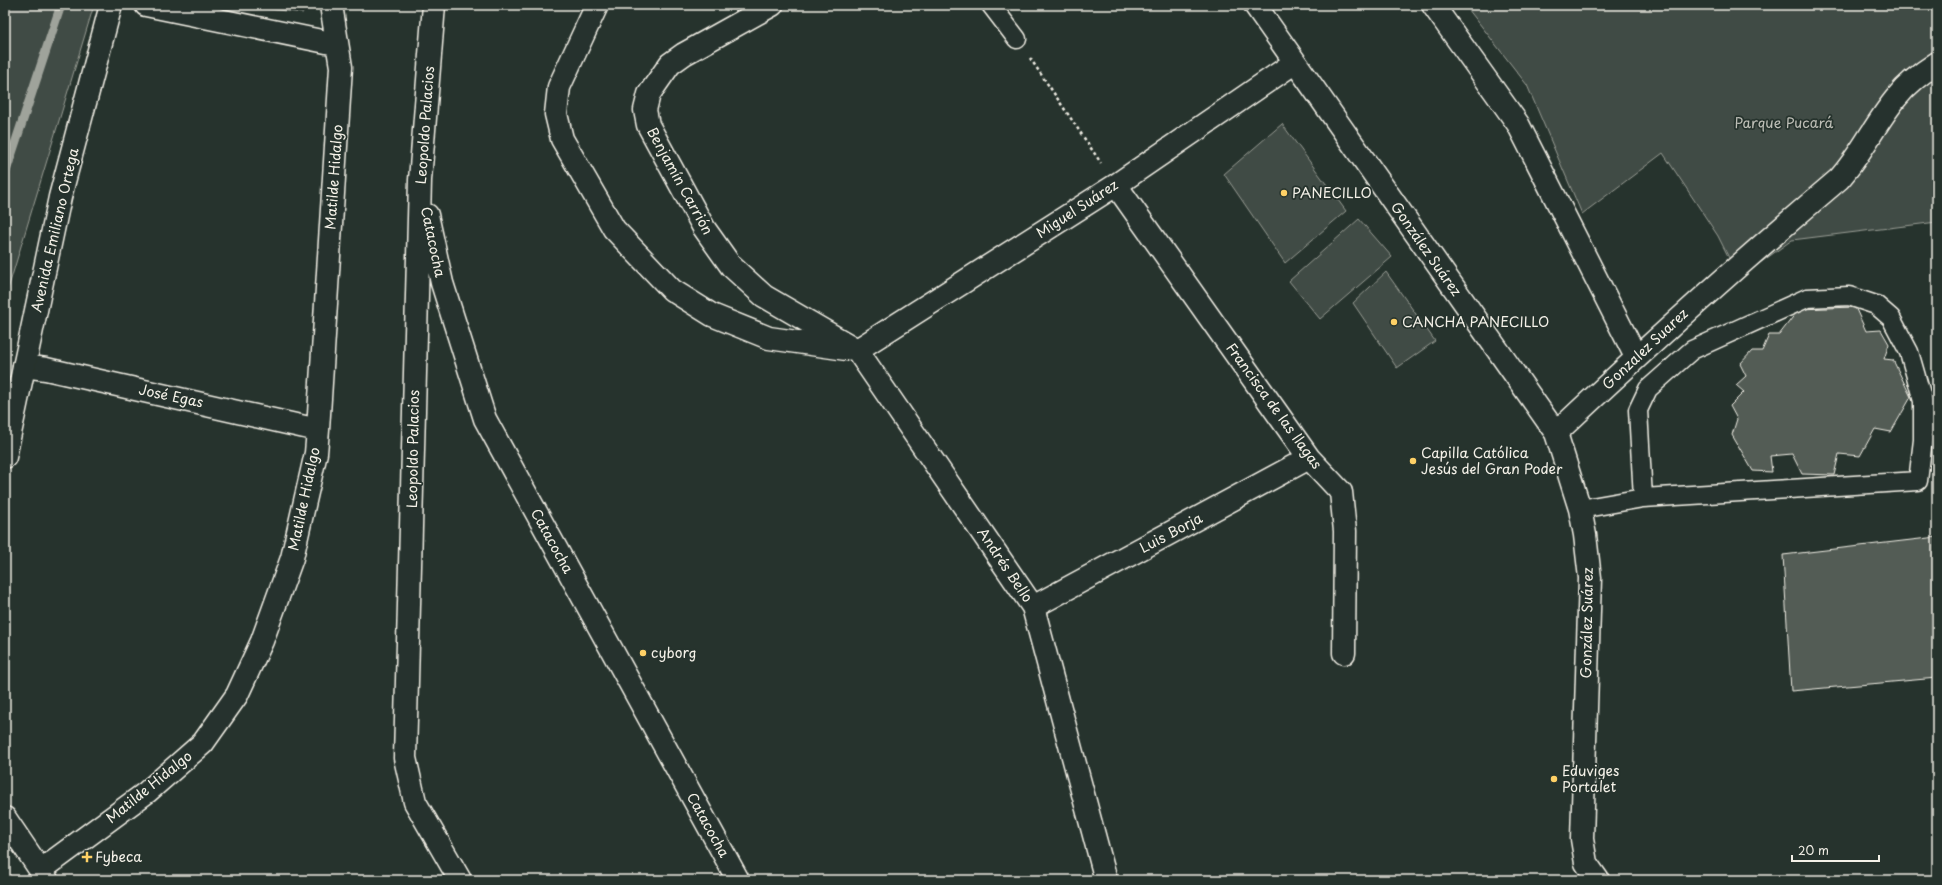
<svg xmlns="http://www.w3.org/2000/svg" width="1942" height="885" font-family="'Playpen Sans',sans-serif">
<rect width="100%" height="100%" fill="#26332d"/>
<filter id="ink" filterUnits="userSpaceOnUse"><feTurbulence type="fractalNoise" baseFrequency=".025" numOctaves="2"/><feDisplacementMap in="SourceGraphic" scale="8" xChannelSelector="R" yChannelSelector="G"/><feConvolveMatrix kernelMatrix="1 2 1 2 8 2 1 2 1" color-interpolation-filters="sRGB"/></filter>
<g filter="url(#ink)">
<!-- green -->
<path fill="#414b45" stroke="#9a9e96" d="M11,5h83l-89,294v-280z
M235,5h67l1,8z
M1465,5h472v217l-145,18 -53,38 -21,-42 -55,-83 -81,61 -55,-129z
M1282,124l64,87 -61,52 -61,-89z
M1359,219l33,38 -72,62 -31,-38z
M1386,272l49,69 -38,27 -44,-65z"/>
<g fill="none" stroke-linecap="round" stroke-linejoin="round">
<!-- stream -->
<path stroke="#9fa39b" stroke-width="9" d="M5,174l56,-169"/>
</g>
<!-- building -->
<path fill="#525c55" stroke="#f4f1e8" d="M1855,307l11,24 15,-1 8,14 -5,15 9,1 18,37 -20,35 -16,-3 -15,27 -21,-2 -5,21 -32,-1 -10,-20 -22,2 2,16 -19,-1 -21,-36 5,-16 -7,-13 14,-14 -8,-7 10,-9 -6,-12 12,-13h10l7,-16h10l20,-26z
M1937,537v141l-146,13 -8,-136z"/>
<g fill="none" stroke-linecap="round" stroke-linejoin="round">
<defs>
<path id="lane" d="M991,5l26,34
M1580,509l63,-11 275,-17 5,-41v-39l-14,-49 -18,-34 -15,-13 -27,-9 -42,2 -115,52 -44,39 -10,21 5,88"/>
<path id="street" d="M146,5l190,39
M434,5l-14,175 -15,578 10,44 45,78
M597,5l-38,82 -3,27 6,25 52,90 58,61 40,25 57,23 77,11
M772,5l-88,49 -14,10 -21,30 -4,16 3,15 56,103 27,38 33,30 93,54 176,257 73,273
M1255,5l301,428 24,76 5,26 5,43 -8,261 4,24 12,17
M1433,5l85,119 118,233
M1116,185l193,273 32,34 4,39 -1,122
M427,215l15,68 43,136 253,461
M857,350l259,-165 178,-122
M24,366l22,3 272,61
M1556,433c92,-87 186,-172 283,-254 23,-25 36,-56 58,-82 10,-13 26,-25 40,-34
M1033,607l276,-149
M41,870l106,-78 56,-49 34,-48 25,-54 30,-83 24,-105 2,-23 23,-363 -10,-62"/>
<path id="secondary" d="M5,818l42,62"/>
<path id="primary" d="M5,457l55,-260 51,-192"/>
</defs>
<!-- lane casing -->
<use href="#lane" stroke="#f4f1e8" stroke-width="21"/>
<!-- street casing -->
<use href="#street" stroke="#f4f1e8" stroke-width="25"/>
<!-- secondary casing -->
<use href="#secondary" stroke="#f4f1e8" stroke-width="25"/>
<!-- primary casing -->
<use href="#primary" stroke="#f4f1e8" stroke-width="25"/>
<!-- path -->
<path stroke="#f4f1e8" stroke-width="2.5" stroke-dasharray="3 3" stroke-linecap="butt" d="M1030,58l71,105"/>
<!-- lane -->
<use href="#lane" stroke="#26332d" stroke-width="18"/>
<!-- street -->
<use href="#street" stroke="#26332d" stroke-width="22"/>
<!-- secondary -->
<use href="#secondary" stroke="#26332d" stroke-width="22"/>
<!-- primary -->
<use href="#primary" stroke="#26332d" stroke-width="22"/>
</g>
</g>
<!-- markers -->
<g fill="#ffd166" stroke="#26332d" stroke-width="1.5">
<circle cx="1284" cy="193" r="4"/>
<circle cx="1394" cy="322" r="4"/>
<circle cx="1413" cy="461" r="4"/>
<circle cx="643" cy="653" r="4"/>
<circle cx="1554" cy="779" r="4"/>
<path d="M85 851h4v4h4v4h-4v4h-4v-4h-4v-4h4z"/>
</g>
<g text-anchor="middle" stroke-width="3.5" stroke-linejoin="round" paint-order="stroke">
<!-- park labels -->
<g font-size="14" fill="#bebfb7" stroke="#26332d">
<text x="1784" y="128">Parque Pucará</text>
</g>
<!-- street labels -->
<g font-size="14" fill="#f4f1e8" stroke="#26332d">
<text transform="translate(425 125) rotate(-86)" y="5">Leopoldo Palacios</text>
<text transform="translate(334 177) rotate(-86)" y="5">Matilde Hidalgo</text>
<text transform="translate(680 181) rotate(61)" y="5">Benjamín Carrión</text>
<text transform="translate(1077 209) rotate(-33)" y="5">Miguel Suárez</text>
<text transform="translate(55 230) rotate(-77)" y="5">Avenida Emiliano Ortega</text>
<text transform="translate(433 242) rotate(78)" y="5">Catacocha</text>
<text transform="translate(1426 249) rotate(55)" y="5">González Suárez</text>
<text transform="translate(1645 349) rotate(-43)" y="5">Gonzalez Suarez</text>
<text transform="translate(171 396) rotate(12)" y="5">José Egas</text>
<text transform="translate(1274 406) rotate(54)" y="5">Francisca de las llagas</text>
<text transform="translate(413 449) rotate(-89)" y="5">Leopoldo Palacios</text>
<text transform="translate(304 499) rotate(-78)" y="5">Matilde Hidalgo</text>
<text transform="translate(1171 533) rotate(-28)" y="5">Luis Borja</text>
<text transform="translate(552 541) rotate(61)" y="5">Catacocha</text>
<text transform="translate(1005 565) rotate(56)" y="5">Andrés Bello</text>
<text transform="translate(1587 623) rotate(-89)" y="5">González Suárez</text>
<text transform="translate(149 787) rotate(-39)" y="5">Matilde Hidalgo</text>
<text transform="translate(708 825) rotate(61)" y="5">Catacocha</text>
</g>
<!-- poi labels -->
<g font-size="14" fill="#f4f1e8" stroke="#26332d" text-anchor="start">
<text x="1292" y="198">PANECILLO</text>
<text x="1402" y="327">CANCHA PANECILLO</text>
<text x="1421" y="458">Capilla Católica<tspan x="1421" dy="16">Jesús del Gran Poder</tspan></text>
<text x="651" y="658">cyborg</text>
<text x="1562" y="776">Eduviges<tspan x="1562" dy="16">Portalet</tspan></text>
<text x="95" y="862">Fybeca</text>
</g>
</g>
<!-- margin -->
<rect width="1942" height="885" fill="none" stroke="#26332d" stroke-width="20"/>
<rect x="10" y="10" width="1922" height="865" fill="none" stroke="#f4f1e8" stroke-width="1.5" filter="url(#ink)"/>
<!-- scale -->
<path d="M1792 855v6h87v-6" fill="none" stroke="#f4f1e8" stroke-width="2"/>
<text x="1798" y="855" font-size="12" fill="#f4f1e8" stroke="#26332d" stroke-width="3" paint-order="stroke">20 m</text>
</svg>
